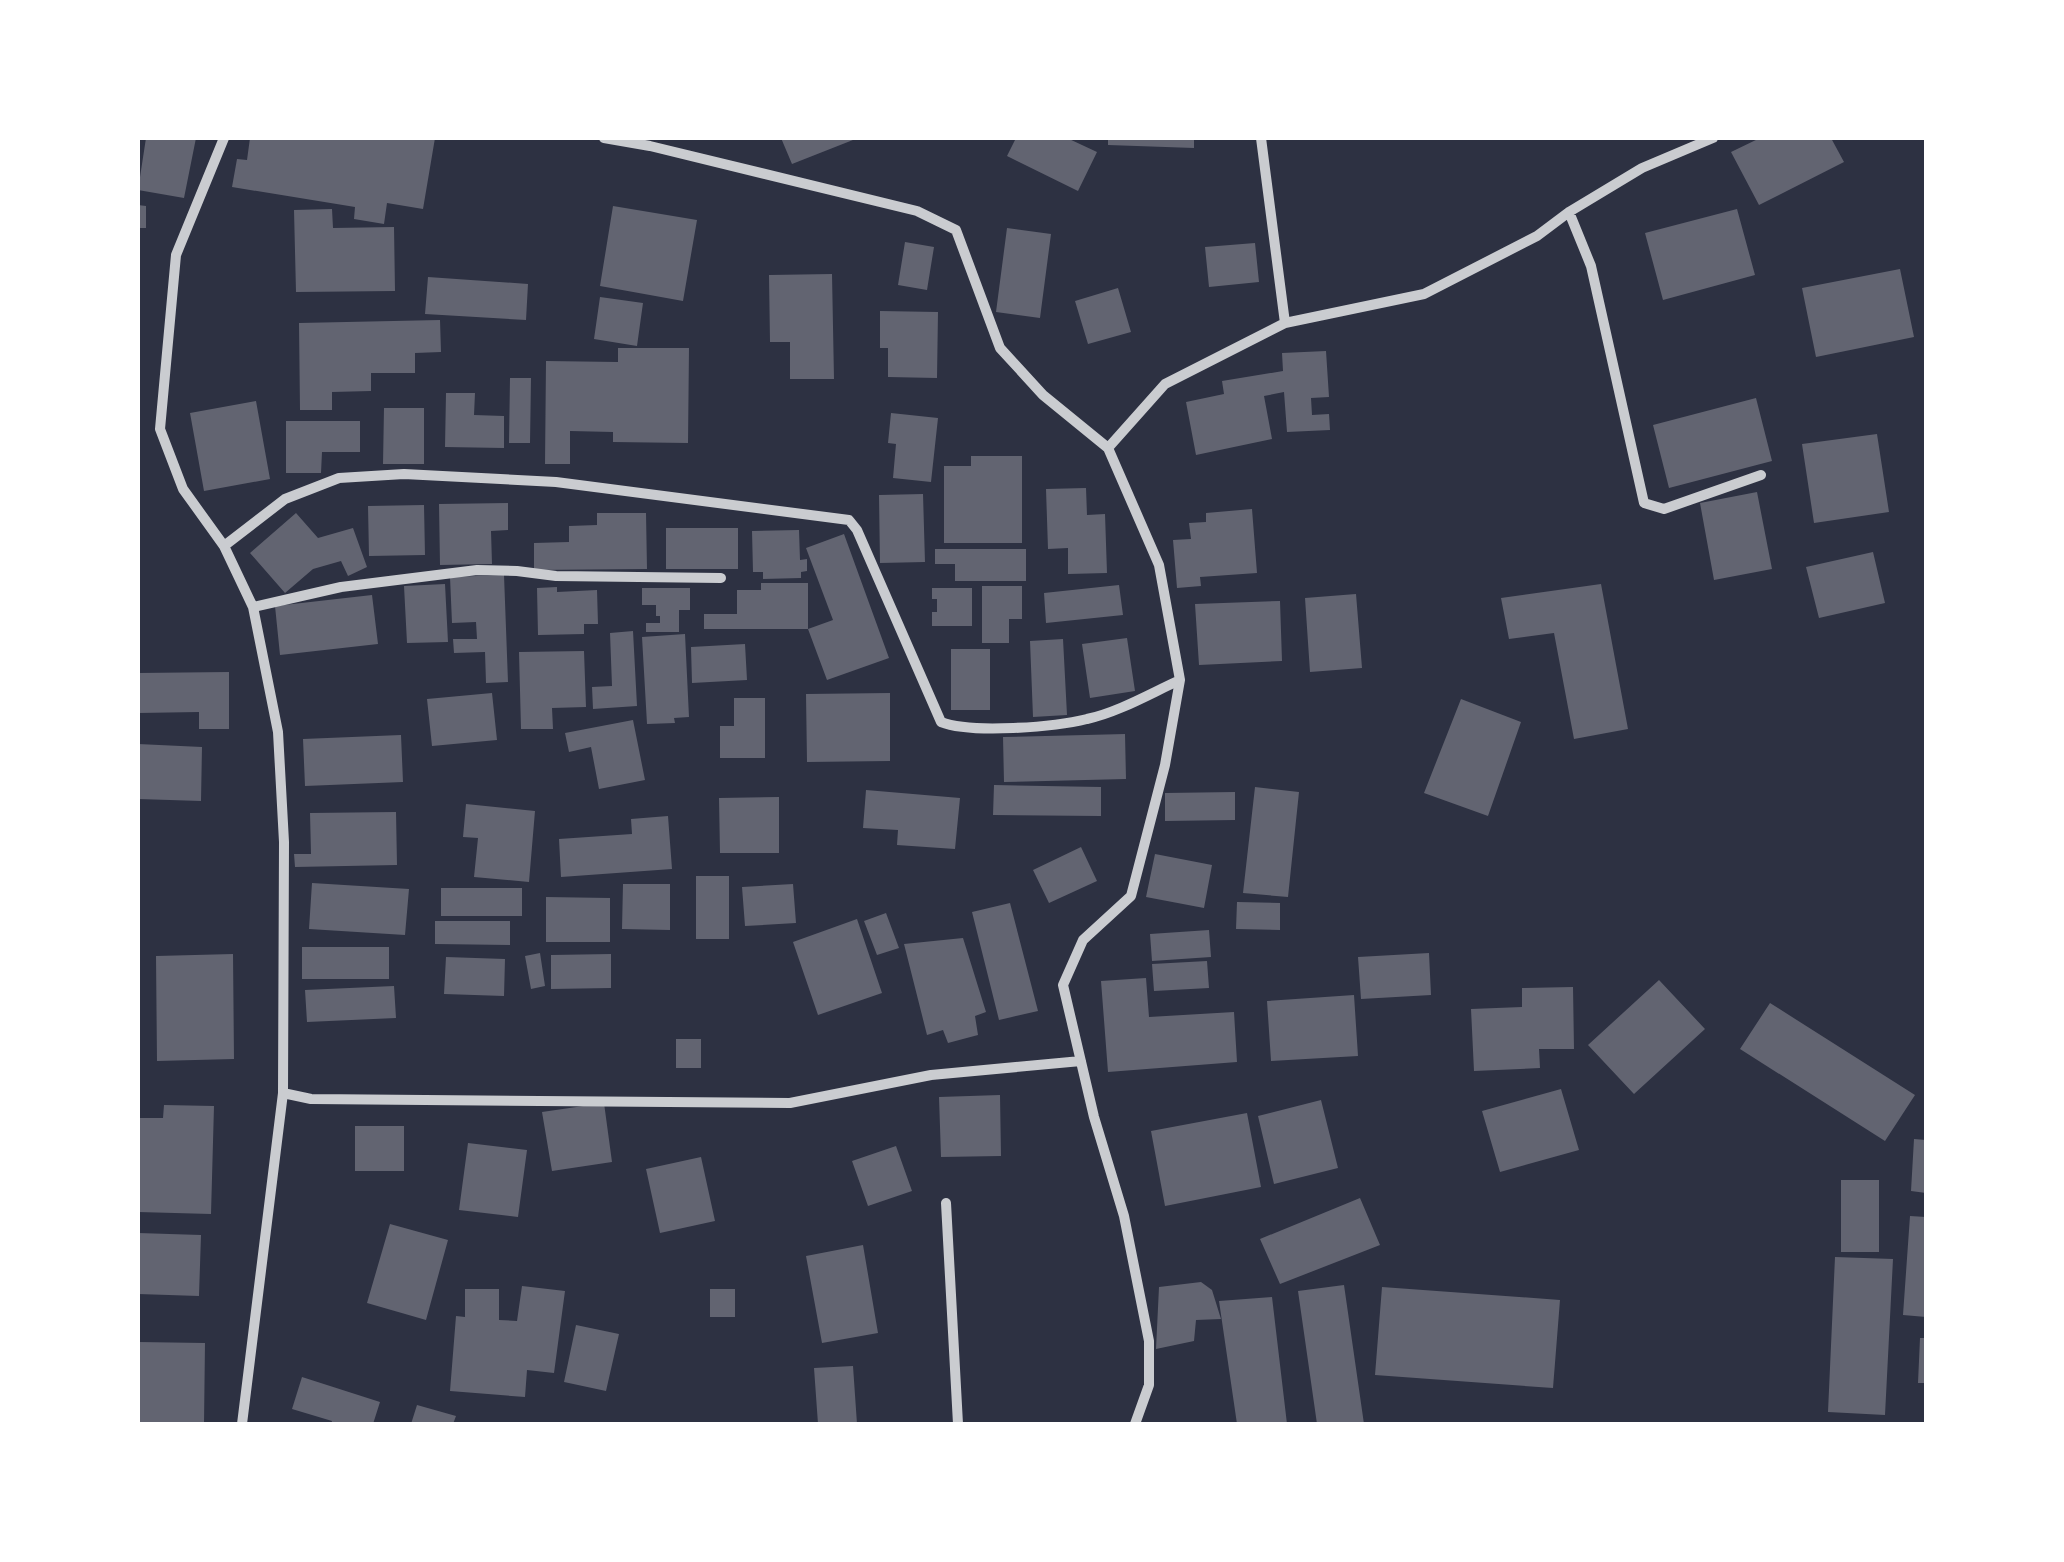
<svg xmlns="http://www.w3.org/2000/svg" width="2064" height="1562" font-family="'DejaVu Sans',sans-serif">
<rect width="100%" height="100%" fill="#2d3142"/>
<!-- building -->
<path fill="#626471" d="M146,138h50l-12,60 -46,-8z
M250,138h185l-12,71 -36,-6 -3,21 -30,-5 1,-12 -123,-20 5,-28 10,1z
M781,138h77l-66,26z
M1016,138h51l30,14 -19,39 -71,-35z
M1108,138h86v10l-86,-3z
M1760,138h71l13,24 -85,43 -28,-53z
M138,205l8,1v22h-8z
M613,206l84,14 -14,81 -83,-15z
M332,209l1,19 61,-1 1,64 -99,1 -2,-82z
M1737,209l18,66 -92,25 -18,-67z
M1007,228l44,6 -11,84 -44,-6z
M905,242l29,5 -7,43 -29,-5z
M1255,243l4,39 -50,5 -4,-40z
M1900,269l14,68 -98,20 -14,-69z
M832,274l2,105h-44v-37h-20l-1,-67z
M428,277l100,7 -2,36 -101,-6z
M1118,288l13,44 -43,12 -13,-43z
M600,297l43,6 -6,43 -43,-7z
M880,311l58,1 -1,66 -49,-1v-29h-8z
M440,320l1,32 -26,1v20h-44v18l-39,1v18h-32l-1,-87z
M618,348h71l-1,95 -75,-1v-10l-43,-1v33h-25l1,-103 72,1z
M1326,351l3,46 -18,1 1,17 17,-1 1,16 -43,2 -3,-40 -20,4 8,43 -76,16 -10,-53 38,-8 -2,-13 61,-10 -1,-18z
M510,378h21l-1,65h-21z
M446,393h29l-1,22 30,1v32l-59,-1z
M1756,398l16,63 -103,27 -16,-63z
M256,401l14,78 -66,12 -14,-78z
M384,408h40v56h-41z
M891,413l47,5 -7,64 -38,-4 3,-34 -8,-1z
M286,421h74v31h-38l-1,21h-35z
M1877,434l12,78 -75,11 -12,-79z
M971,456h51v87h-78v-77h27z
M1086,488l1,27 18,-1 2,59 -39,1v-26l-20,1 -2,-60z
M1757,492l15,77 -58,11 -14,-77z
M923,494l2,68 -45,1 -1,-68z
M508,503v27l-17,1 1,33 -52,1 -1,-61z
M424,505l1,50 -56,1 -1,-50z
M1252,509l5,64 -57,4 1,9 -24,2 -4,-48 18,-1 -2,-16 17,-1v-9z
M296,513l22,25 35,-10 14,39 -19,9 -7,-15 -28,8 -28,24 -35,-40z
M597,513h49l1,56 -113,1v-27l35,-1v-16l28,-1z
M666,528h72v41h-72z
M799,530l1,30 7,-1v12l-6,1v6l-38,1v-7h-10l-1,-41z
M844,534l45,124 -62,22 -19,-51h-104v-15h33v-24h24v-7h47v46l25,-9 -27,-72z
M935,549h91v32h-71v-17h-20z
M1873,552l12,51 -66,15 -13,-51z
M504,575l4,107 -22,1 -1,-31 -31,1 -1,-14h24l-1,-17 -24,1 -2,-46z
M445,584l3,58 -41,1 -3,-57z
M1601,584l27,145 -54,10 -20,-106 -45,6 -8,-41z
M1119,585l4,30 -77,8 -2,-30z
M982,586h40v33h-13v24h-27z
M557,587v5l40,-2 1,34h-14v10l-46,1 -1,-47z
M642,588h48v22h-11v22h-33v-9h14v-7h-4v-11h-14z
M932,588h40v38h-40v-14h5v-13h-5z
M1356,594l6,74 -52,4 -5,-74z
M372,595l6,49 -98,11 -5,-49z
M1280,601l2,60 -83,4 -4,-61z
M633,631l4,75 -44,3 -1,-22 20,-1 -2,-53z
M685,634l4,83 -15,1 1,5 -28,1 -5,-87z
M1127,638l8,53 -45,7 -8,-54z
M1063,639l4,76 -34,2 -3,-76z
M745,644l2,36 -55,3 -1,-36z
M951,649h39v61h-39z
M584,651l2,56 -34,1 1,21h-32l-2,-77z
M229,672v57h-30v-17l-61,1v-40z
M492,693l5,47 -65,6 -5,-47z
M890,693v68l-83,1 -1,-68z
M734,698h31v60h-45v-32h14z
M1461,699l60,23 -33,94 -64,-23z
M633,720l12,60 -46,9 -8,-42 -22,5 -4,-19z
M1125,734l1,45 -122,3 -1,-45z
M401,735l2,47 -98,4 -2,-47z
M138,744l64,3 -1,54 -63,-2z
M994,785l107,2v29l-108,-1z
M1255,787l44,5 -11,105 -45,-4z
M866,790l94,8 -5,51 -58,-4 1,-15 -35,-2z
M1235,792v28l-70,1v-28z
M779,797v56h-59l-1,-55z
M466,804l69,7 -6,71 -55,-5 4,-39 -15,-1z
M396,812l1,53 -102,2 -1,-13h17l-1,-41z
M668,816l4,53 -111,8 -2,-38 73,-5 -1,-15z
M1081,847l16,34 -48,22 -16,-33z
M1155,854l57,11 -8,43 -58,-11z
M696,876h33v63h-33z
M312,883l97,6 -4,46 -96,-6z
M623,884h47v46l-48,-1z
M793,884l3,39 -51,3 -3,-39z
M441,888h81v28h-81z
M546,897l64,1v44h-64z
M1237,902l43,1v27l-44,-1z
M1010,903l28,108 -39,9 -27,-108z
M886,913l13,35 -22,7 -13,-34z
M857,919l25,74 -64,22 -25,-73z
M435,921h75v24l-75,-1z
M1209,930l2,27 -59,4 -2,-27z
M963,938l23,74 -11,4 3,19 -30,8 -5,-13 -16,5 -23,-91z
M302,947h87v32h-87z
M540,953l5,33 -14,3 -6,-33z
M1429,953l2,42 -70,4 -3,-42z
M233,954l1,105 -77,2 -1,-105z
M611,954v34l-60,1v-34z
M446,957l59,2 -1,37 -60,-2z
M1207,961l2,27 -55,3 -2,-27z
M1146,978l3,39 85,-5 3,50 -129,10 -7,-91z
M1659,980l46,49 -71,65 -46,-49z
M394,986l2,32 -89,4 -2,-32z
M1573,987l1,62h-35l1,19 -66,3 -3,-62 51,-2v-19z
M1354,995l4,61 -87,5 -4,-60z
M1770,1003l145,92 -30,46 -145,-92z
M676,1039h25v29h-25z
M1561,1089l18,61 -79,22 -18,-61z
M1000,1095l1,61 -60,1 -2,-60z
M1321,1100l17,68 -64,16 -16,-68z
M604,1103l8,59 -60,9 -10,-59z
M164,1105l50,1 -3,108 -73,-2v-94h25z
M1247,1113l14,74 -96,19 -14,-75z
M355,1126h49v45h-49z
M1914,1139l12,1v53l-15,-2z
M468,1143l59,7 -9,67 -59,-7z
M896,1146l16,45 -44,15 -16,-45z
M701,1157l14,64 -55,12 -14,-64z
M1841,1180h38v72h-38z
M1360,1198l20,47 -100,39 -20,-45z
M1910,1216l16,1v100l-23,-2z
M390,1224l58,16 -22,80 -59,-17z
M138,1233l63,2 -2,61 -61,-2z
M863,1245l15,88 -56,10 -16,-87z
M1835,1257l58,2 -8,156 -57,-3z
M1201,1282l11,8 9,29 -25,1 -2,21 -38,8 3,-62z
M1344,1285l20,139h-47l-19,-133z
M522,1286l43,5 -11,82 -27,-3 -2,27 -75,-6 6,-75 9,1v-28h34v31l18,1z
M1382,1287l178,13 -7,88 -178,-13z
M710,1289h25v28h-25z
M1272,1297l15,127h-50l-18,-123z
M576,1325l43,9 -13,57 -42,-9z
M1920,1338h6v45h-8z
M138,1342l67,1 -1,81h-66z
M853,1366l4,58h-39l-4,-56z
M302,1377l78,25 -7,22h-42l1,-3 -40,-12z
M417,1405l39,11 -3,8h-42z"/>
<g fill="none" stroke-linecap="round" stroke-linejoin="round">
<!-- minor -->
<path stroke="#caccd0" stroke-width="10" d="M224,138l-48,117 -16,174 23,60 41,57 29,61 25,125 6,110 -1,251 -41,331
M604,138l46,8 267,65 39,19 44,118 43,47 65,53 51,117 21,115 -15,85 -34,131 -48,44 -20,45 31,132 30,99 25,125v44l-14,39
M1569,212l22,54 53,237 20,6 97,-34
M1285,323l139,-29 113,-58 32,-24 73,-44 71,-30
M1108,448l57,-64 120,-61 -24,-185
M224,546l61,-47 54,-21 65,-4 152,8 293,38 8,10 84,192c30,12 114,5 146,-3 32,-7 64,-26 93,-39
M253,607l88,-20 136,-17 40,1 39,5 165,2
M283,1093l28,6 479,4 141,-28 150,-14
M946,1203l12,221"/>
</g>
<!-- border -->
<rect width="2064" height="1562" fill="none" stroke="#ffffff" stroke-width="280"/>
</svg>
